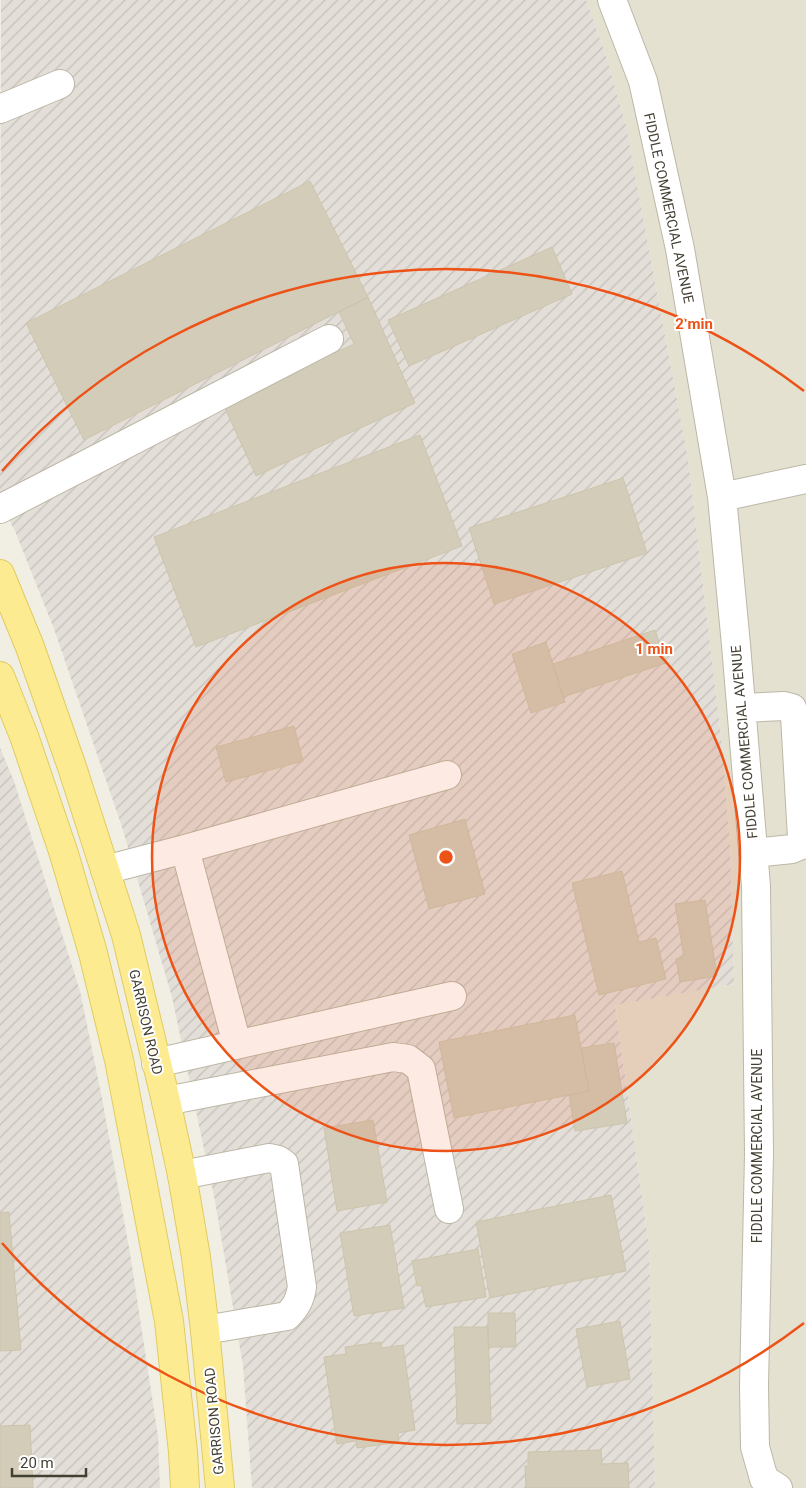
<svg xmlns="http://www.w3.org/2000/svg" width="806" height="1488" font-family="Roboto,sans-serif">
<defs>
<pattern id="industrial-furrows" width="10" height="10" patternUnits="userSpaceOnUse" patternTransform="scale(1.25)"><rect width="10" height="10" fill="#e3dfd8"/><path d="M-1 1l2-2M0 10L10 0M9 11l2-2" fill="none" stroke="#c4c0ba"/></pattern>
</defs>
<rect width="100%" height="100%" fill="#f1efe3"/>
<!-- residential -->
<path fill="#e5e1d1" d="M586,0h220v1488h-151l-6,-241 -34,-243 119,-20 -4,-141 -8,-98 -34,-286 -62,-333 -19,-67z"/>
<!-- industrial -->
<path fill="url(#industrial-furrows)" d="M1,0h585l21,59 19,67 62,333 34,286 8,98 4,141 -119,21 34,242 6,241h-403l-9,-122 -28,-165 -43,-204 -50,-170 -68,-198 -39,-98 -15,-29z
M0,748l14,33 66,210 22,107 28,155 28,183 2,52h-160z"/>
<!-- building -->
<path fill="#d2ccb9" stroke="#cdc4ac" d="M310,181l58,116 -284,143 -58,-117z
M552,247l20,47 -163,72 -21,-46z
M368,297l47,106 -159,73 -33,-72 131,-60 -15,-32z
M420,435l42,111 -266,101 -42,-110z
M623,478l24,75 -153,51 -25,-76z
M655,630l11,33 -103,34 -10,-33z
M546,642l19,60 -34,11 -19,-59z
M294,726l9,35 -77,21 -10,-35z
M465,819l20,75 -56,15 -20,-74z
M622,871l17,71 17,-4 10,41 -67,16 -27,-112z
M705,900l12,76 -37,6 -4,-23 8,-2 -9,-53z
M575,1015l14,76 -135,27 -15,-76z
M614,1043l13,80 -52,8 -6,-36 20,-4 -8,-43z
M373,1120l14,82 -50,9 -13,-83z
M611,1195l15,76 -136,27 -14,-76z
M9,1212l12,138 -21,1v-138z
M390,1225l14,83 -50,8 -14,-83z
M478,1249l8,48 -60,10 -5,-22 -4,1 -5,-25z
M488,1313h27l1,34h-28z
M620,1321l10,58 -43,8 -11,-58z
M454,1327h34l3,96 -34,1z
M381,1342v6l22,-3 12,85 -17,3 1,9 -42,6 -1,-7 -19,3 -13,-87 22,-3 -1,-7z
M30,1425l3,63h-33v-62z
M601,1450l1,14 26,-1 1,25h-103l-1,-22h3v-14z"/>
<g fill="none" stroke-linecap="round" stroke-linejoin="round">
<defs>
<path id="minor" d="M612,0l31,81 37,168 42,248 14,148 20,241 3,268 -5,232 1,61 9,32 14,9
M0,109l60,-25
M722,497l84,-18
M0,509l329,-170
M742,708l42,-2 8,2 3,8 7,122 -3,8 -7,3 -39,4
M185,849l52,195
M105,870l80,-21 262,-74
M156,1063l296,-67
M166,1101l227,-44 15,2 13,10 28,140
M182,1175l87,-17 9,2 6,4 18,123c-2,13 -6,20 -15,29l-82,14"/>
<path id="major" d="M0,574l30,73 42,120 54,168 40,166 16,74 14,82 9,73 15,158
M0,676l24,60 40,118 29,99 26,107 50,261 14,131 2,36"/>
</defs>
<!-- minor casing -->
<use href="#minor" stroke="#bcb7a6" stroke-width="30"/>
<!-- major casing -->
<use href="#major" stroke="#e1cb61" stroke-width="30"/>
<!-- minor -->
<use href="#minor" stroke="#fff" stroke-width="28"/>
<!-- major -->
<use href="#major" stroke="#fceb91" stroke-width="28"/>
</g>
<!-- distance rings -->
<circle cx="446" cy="857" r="294" fill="#ed5216" fill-opacity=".12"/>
<g fill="none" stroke="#ed5216" stroke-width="2.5">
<circle cx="446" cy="857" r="294"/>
<path d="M804 1323A588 588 0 0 1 2 1243M2 471A588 588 0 0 1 804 391"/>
</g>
<g text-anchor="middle" stroke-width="4" stroke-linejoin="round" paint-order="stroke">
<!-- street labels -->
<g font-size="14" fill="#433f33" stroke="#fff">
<text transform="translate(669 208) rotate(78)" y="5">FIDDLE COMMERCIAL AVENUE</text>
<text transform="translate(744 742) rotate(-95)" y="5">FIDDLE COMMERCIAL AVENUE</text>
<text transform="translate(146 1022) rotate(77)" y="5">GARRISON ROAD</text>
<text transform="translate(757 1146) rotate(-90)" y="5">FIDDLE COMMERCIAL AVENUE</text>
<text transform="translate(214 1421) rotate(-95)" y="5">GARRISON ROAD</text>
</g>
</g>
<circle cx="446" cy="857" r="8" fill="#ed5216" stroke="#fff" stroke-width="2.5"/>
<g font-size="15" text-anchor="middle" font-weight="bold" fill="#ed5216" stroke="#fff" stroke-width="4" stroke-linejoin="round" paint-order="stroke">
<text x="694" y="329">2 min</text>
<text x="654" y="654">1 min</text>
</g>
<!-- scale -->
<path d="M12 1468v8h74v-8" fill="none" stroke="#433f33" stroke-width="2.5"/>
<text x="20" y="1468" font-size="15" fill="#433f33" stroke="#ffffff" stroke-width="4" paint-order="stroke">20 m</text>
</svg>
